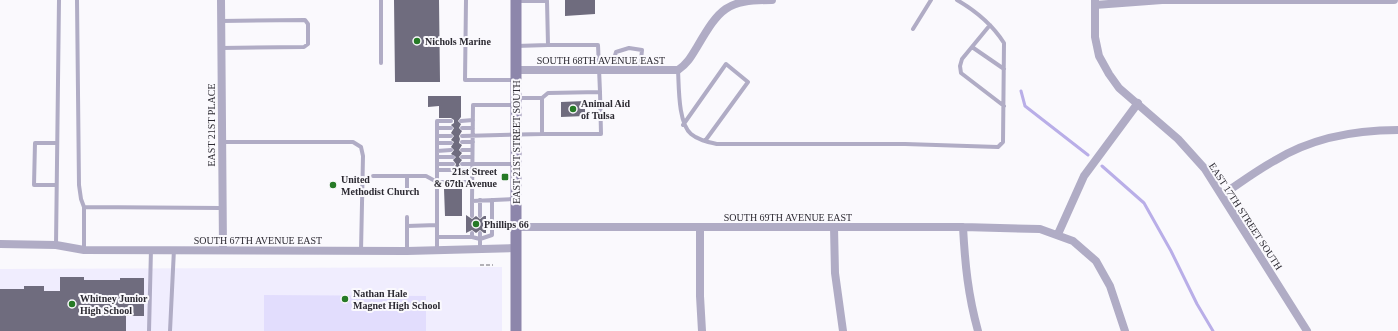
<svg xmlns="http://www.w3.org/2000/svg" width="1398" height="331" font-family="Georgia,serif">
<rect width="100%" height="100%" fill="#faf9fd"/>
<!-- built -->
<path fill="#f0edfe" d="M502,267v64h-502v-62z"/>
<!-- green -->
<path fill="#e2ddfd" d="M264,295l162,1v35h-162z"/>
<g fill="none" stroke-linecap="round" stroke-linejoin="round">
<!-- stream -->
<path stroke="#b9aee8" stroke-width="3" d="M1021,91l4,15 63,49
M1102,166l42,37 27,48 26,53 16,27"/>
</g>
<!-- building -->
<path fill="#6f6c7e" d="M394,0h45l1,82h-45z
M565,0h30v14l-30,2z
M428,96h33v21l-3,4 3,3 -2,4 3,3 -3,5 1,3 -1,4 3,2 -3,5 3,3 -3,4 3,3 -3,4 1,3 -1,3 2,3h-7l2,-3 -1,-3 1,-3 -3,-4 3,-3 -5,-3 3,-4 -3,-3 3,-5 -3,-2 3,-4 -3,-3 3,-5 -3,-3 3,-2v-3l-3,-2h-12v-12l-11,1z
M585,101v15l-24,1v-15z
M444,189h18v27h-17z
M466,215l6,4 4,-3 4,3 4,-3h2v17h-2l-4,-3 -4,3 -4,-3 -6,3z
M60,277h24v3h36v-2h24v38h-18v15h-126v-42h24v-3h20v5h16z"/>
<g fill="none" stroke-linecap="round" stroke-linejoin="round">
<!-- path -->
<path stroke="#b3b1b7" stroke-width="2" stroke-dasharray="4 2" stroke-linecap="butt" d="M480,265h13"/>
<!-- service -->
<path stroke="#b0acc5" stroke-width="4" d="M77,0l2,185 2,14 3,8
M466,0l-1,80h50
M990,25l-28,34 -2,7 1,7 43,33
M913,29l18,-29
M516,46l32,-1 -1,-44h-30
M972,47l32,22
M221,48l83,-1 4,-3v-20l-3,-4 -84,1
M381,63v-63
M611,70l5,-18 13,-4 13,2 -2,20
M678,70c1,17 0,53 13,64 7,6 17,8 26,10h188l93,3 5,-5 1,-99c-12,-19 -28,-32 -47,-43
M517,98h25
M514,105h-41l-1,96 44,-2
M451,121h-14v61h35
M461,121l12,-1
M683,125l43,-61 22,18 -43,59
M437,128h14
M462,128h11
M542,134h59l-1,-42
M437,136h14
M462,136l80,-2v-36l6,-5 52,-1 -2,-47h-50
M221,142h132l8,5 2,9 -2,95
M462,142h11
M437,143h14
M462,150h10
M437,151l14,-1
M437,157h16
M462,157h10
M437,164h16
M462,164h54
M437,170h16
M462,170h10
M373,176h53l11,6v68
M407,176v18
M56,185h-22l1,-42h22
M480,200v16
M472,201v15
M407,217v9
M472,233v4l8,2v-6
M437,237h35
M56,245l3,-245
M480,249v-10l12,-4v-35
M84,250v-43l137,1
M407,251v-25l30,-1
M149,331l2,-82
M170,331l4,-82"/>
<!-- minor -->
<path stroke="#b0acc5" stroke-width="8" d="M221,0l2,249
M1095,0v37l4,19 10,18 10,14 59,51 27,30 102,162
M1095,5l67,-5h232
M516,70h162c9,-6 13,-13 19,-23 23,-39 29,-47 75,-47
M1222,195c18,-12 34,-24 52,-34 37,-23 81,-31 124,-31
M517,227h446l77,2 33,12 23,20 14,25 15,45
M700,227v69l2,35
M834,227l1,46 8,58
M963,227c2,37 5,68 15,104
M1058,234l26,-58 54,-73
M0,244l56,1 28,5 323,1 109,-3"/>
<!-- secondary -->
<path stroke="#8d86ab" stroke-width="11" d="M516,0v331"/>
</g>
<!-- markers -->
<g fill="#267a26" stroke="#faf9fd" stroke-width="1.5">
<circle cx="417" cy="41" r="4"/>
<circle cx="573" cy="109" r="4"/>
<rect x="501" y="173" width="8" height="8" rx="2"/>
<circle cx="333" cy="185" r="4"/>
<circle cx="476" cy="224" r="4"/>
<circle cx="345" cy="299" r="4"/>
<circle cx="72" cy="304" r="4"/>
</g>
<g text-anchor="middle" stroke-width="4" stroke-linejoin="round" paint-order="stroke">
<!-- poi labels -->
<g font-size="10" font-weight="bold" fill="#2c2a32" stroke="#faf9fd" text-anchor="start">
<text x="425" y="45">Nichols Marine</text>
<text x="581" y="107">Animal Aid<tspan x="581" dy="12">of Tulsa</tspan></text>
<text x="497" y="175" text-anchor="end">21st Street<tspan x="497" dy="12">&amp; 67th Avenue</tspan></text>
<text x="341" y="183">United<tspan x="341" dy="12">Methodist Church</tspan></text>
<text x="484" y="228">Phillips 66</text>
<text x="353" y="297">Nathan Hale<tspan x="353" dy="12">Magnet High School</tspan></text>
<text x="80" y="302">Whitney Junior<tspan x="80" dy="12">High School</tspan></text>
</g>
<!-- street labels -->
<g font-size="10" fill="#2c2a32" stroke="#faf9fd">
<text x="601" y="64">SOUTH 68TH AVENUE EAST</text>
<text transform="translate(211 125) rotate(-90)" y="4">EAST 21ST PLACE</text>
<text transform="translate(516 142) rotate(-90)" y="4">EAST 21ST STREET SOUTH</text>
<text transform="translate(1246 216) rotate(57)" y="4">EAST 17TH STREET SOUTH</text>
<text x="788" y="221">SOUTH 69TH AVENUE EAST</text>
<text x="258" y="244">SOUTH 67TH AVENUE EAST</text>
</g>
</g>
</svg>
